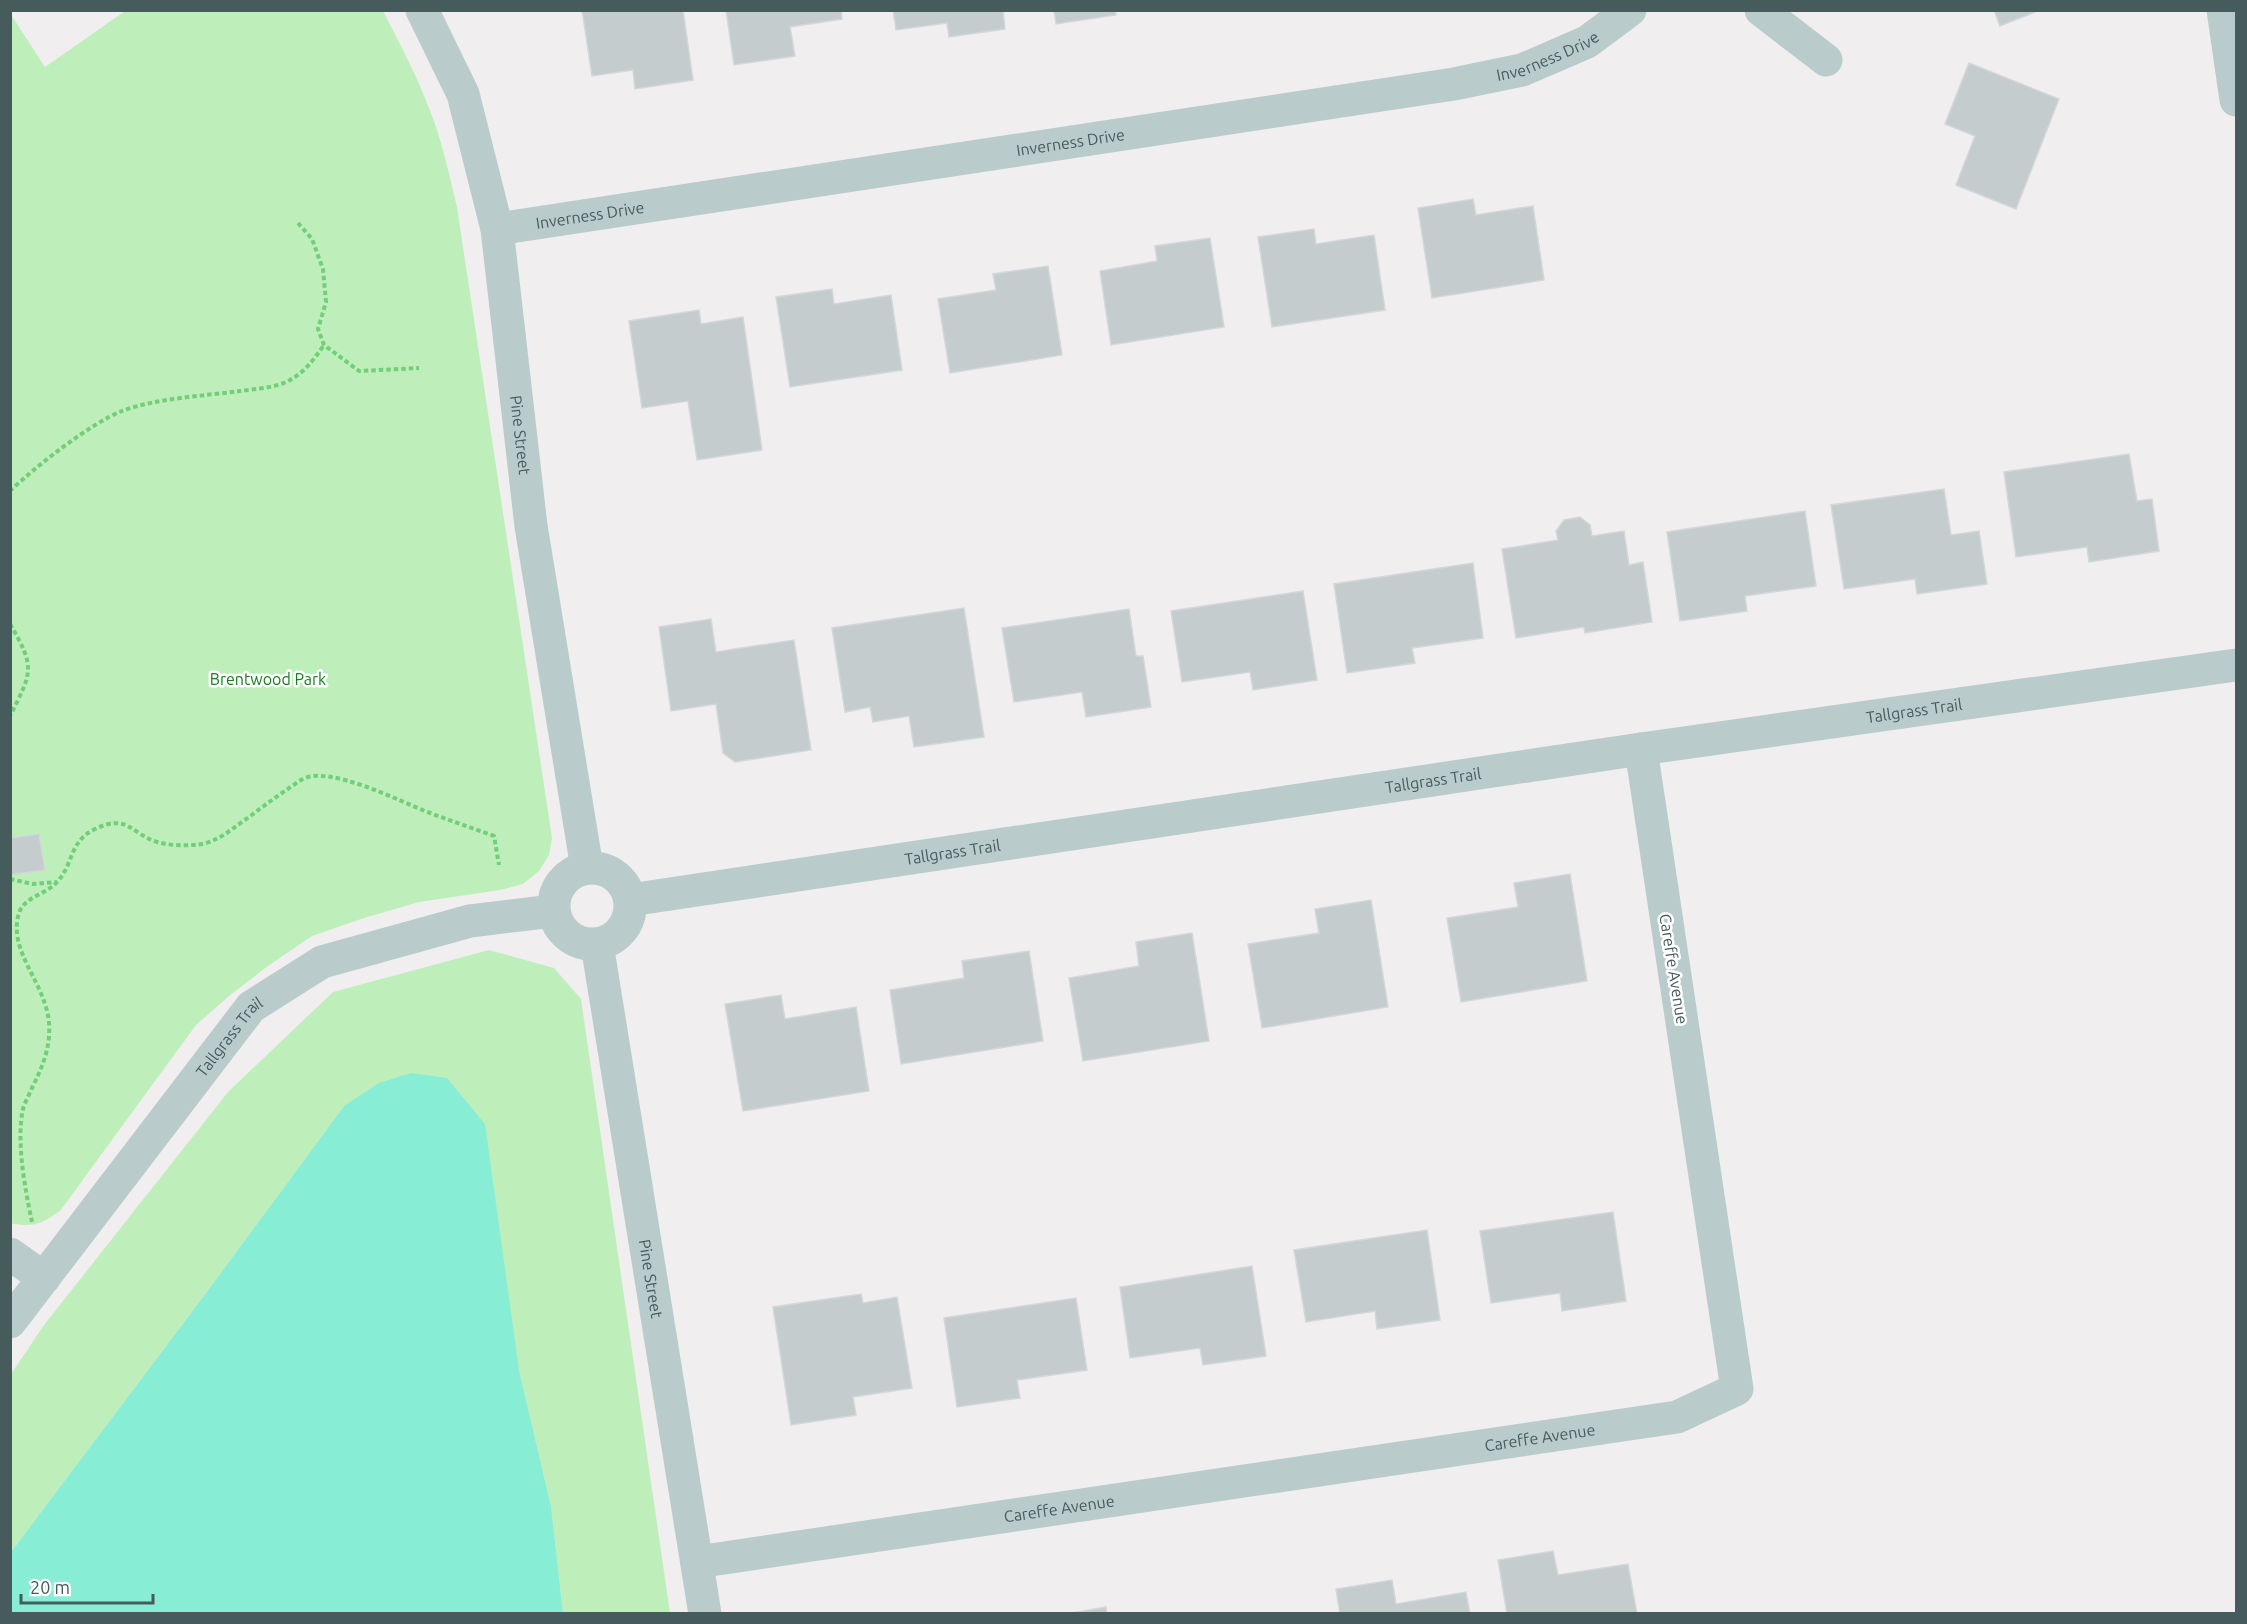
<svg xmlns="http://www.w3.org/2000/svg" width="2247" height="1624" font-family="Ubuntu,sans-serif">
<rect width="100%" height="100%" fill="#f1eeef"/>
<!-- green -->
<path fill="#beefbb" d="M125,11h258c16,31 33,63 46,97 13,32 20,66 28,99l95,631 -3,17 -10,16 -16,13 -23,6 -81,12 -55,16 -52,18 -44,30 -39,30 -33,29 -136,186c-19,13 -26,17 -50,12v-1210l35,54z
M489,950l65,18 27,31 89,614h-107l-12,-107 -32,-136 -175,-264 -141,191 -192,255v-178l33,-49 184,-233 105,-100z"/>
<!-- water -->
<path fill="#87edd5" d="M411,1073l36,5 38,46 34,246 32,136 12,107h-552v-61l192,-255 141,-191 35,-23z"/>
<!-- building -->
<path fill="#c4ccce" stroke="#d2d7da" stroke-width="1.5" d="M582,10h101l10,70 -58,9 -2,-19 -41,6z
M726,10h115l1,9 -52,8 5,29 -61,9z
M893,10h110l2,19 -56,8 -2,-14 -51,7z
M1054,10h61l1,5 -60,9z
M1994,10h46l-40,16z
M1969,63l90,36 -43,110 -60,-24 19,-49 -30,-12z
M1473,199l3,16 57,-9 11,74 -112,18 -14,-90z
M1314,229l2,15 58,-9 11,75 -113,17 -14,-90z
M1210,238l14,89 -113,18 -11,-74 57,-10 -2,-15z
M1048,266l14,89 -112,18 -12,-74 58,-9 -3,-16z
M832,289l2,15 57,-9 11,75 -112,17 -14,-90z
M699,310l2,14 42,-7 19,133 -65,10 -9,-59 -46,7 -13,-87z
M2129,454l8,47 15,-2 7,52 -70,11 -2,-15 -71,10 -12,-85z
M1944,489l7,46 28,-4 8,53 -70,10 -2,-15 -71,10 -13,-84z
M1805,511l11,75 -71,10 2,15 -67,10 -13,-89z
M1580,517l10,8 2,11 32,-5 5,34 14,-3 9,60 -67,11 -1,-6 -68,11 -14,-89 56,-9 -2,-9 8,-11z
M1473,563l10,75 -71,10 3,15 -68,10 -13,-89z
M1303,591l14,89 -64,10 -3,-18 -68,10 -11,-71z
M964,608l20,129 -70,10 -5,-31 -36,6 -3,-15 -25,5 -13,-84z
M1129,609l7,47h7l8,51 -65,10 -4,-25 -68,10 -12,-74z
M711,619l5,33 78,-12 17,110 -76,12 -12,-9 -7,-49 -45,7 -12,-84z
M39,834l6,36 -35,5v-37z
M1570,874l17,107 -126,21 -14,-84 71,-11 -4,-24z
M1371,900l17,107 -126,21 -14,-84 71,-11 -4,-24z
M1192,933l17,108 -126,20 -14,-83 70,-12 -3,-24z
M1029,951l14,90 -142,23 -11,-74 74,-12 -2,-17z
M781,995l4,24 71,-12 13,84 -126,20 -18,-107z
M1613,1212l13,89 -64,10 -2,-18 -69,10 -11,-72z
M1427,1230l13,90 -63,9 -2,-18 -69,11 -12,-72z
M1252,1266l14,90 -63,9 -3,-17 -70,10 -10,-71z
M861,1294l2,9 34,-6 15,91 -59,9 3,18 -65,10 -18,-118z
M1076,1298l11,72 -70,10 3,18 -63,9 -13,-89z
M1553,1551l5,24 70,-11 9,50h-130l-9,-54z
M1392,1580l4,24 70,-12 4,22h-130l-4,-25z
M1106,1607l1,7h-40z"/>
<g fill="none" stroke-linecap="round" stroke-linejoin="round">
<!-- path -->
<path stroke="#72ce78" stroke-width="4" stroke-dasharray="4.5 3" stroke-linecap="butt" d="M298,223l14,16 11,30 3,33 -8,27 6,16 35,26 60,-3
M10,491c25,-24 81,-68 112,-80 35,-13 81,-15 118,-20 15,-2 36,-3 50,-11 15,-8 24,-21 34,-35
M10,624c26,44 22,48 0,92
M10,879l23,5 24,-2
M32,1222c-7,-33 -16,-81 -9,-113 2,-7 6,-14 9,-21 10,-20 19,-41 17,-65 -3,-40 -42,-72 -30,-110 5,-16 28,-19 38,-31 17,-18 12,-41 38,-53 33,-16 36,5 62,13 14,4 31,4 45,2 19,-4 32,-17 47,-27 17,-13 34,-25 52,-37 26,-17 102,23 129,33 21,8 42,15 64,23l5,29"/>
<!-- minor -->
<g stroke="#b9cbcb" stroke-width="33">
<path id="s1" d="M422,10l41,84 34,135 34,297 56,342"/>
<path d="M1761,10l65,50"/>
<path d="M2223,10l13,90"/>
<path id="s2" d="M497,229l957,-145 68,-14 65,-28 43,-32"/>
<circle cx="592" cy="906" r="38"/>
<path id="s3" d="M630,900l1011,-151 595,-84"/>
<path id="s4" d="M597,944l108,670"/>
<path d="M10,1254l34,24"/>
<path id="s5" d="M10,1322l241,-315 71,-45 148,-41 83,-10"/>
<path id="s6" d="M697,1562l980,-145 60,-28 -96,-640"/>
</g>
</g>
<g text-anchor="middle" stroke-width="5" stroke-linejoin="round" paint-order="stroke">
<!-- street labels -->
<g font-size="16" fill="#465b5c" stroke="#fff">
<text dy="6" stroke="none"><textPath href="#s2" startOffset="1066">Inverness Drive</textPath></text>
<text dy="6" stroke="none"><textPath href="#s2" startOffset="580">Inverness Drive</textPath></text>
<text dy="6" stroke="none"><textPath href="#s2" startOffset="94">Inverness Drive</textPath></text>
<text dy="6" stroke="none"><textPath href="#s1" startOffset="440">Pine Street</textPath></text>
<text dy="6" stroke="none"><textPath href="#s3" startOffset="1298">Tallgrass Trail</textPath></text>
<text dy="6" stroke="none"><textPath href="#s3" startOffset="812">Tallgrass Trail</textPath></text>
<text dy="6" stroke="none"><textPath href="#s3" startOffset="326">Tallgrass Trail</textPath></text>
<text transform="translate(1674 969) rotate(81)" y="6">Careffe Avenue</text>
<text dy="6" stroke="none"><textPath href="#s5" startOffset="360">Tallgrass Trail</textPath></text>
<text dy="6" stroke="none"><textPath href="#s4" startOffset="339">Pine Street</textPath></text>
<text dy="6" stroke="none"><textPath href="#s6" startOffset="852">Careffe Avenue</textPath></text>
<text dy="6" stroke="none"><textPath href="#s6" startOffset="366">Careffe Avenue</textPath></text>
</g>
<!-- park labels -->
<g font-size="16" fill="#157e1b" stroke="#fff">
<text x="268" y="685">Brentwood Park</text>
</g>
</g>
<!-- border -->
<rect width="2247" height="1624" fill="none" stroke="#465b5c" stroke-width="24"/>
<!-- scale -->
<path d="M21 1594v9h132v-9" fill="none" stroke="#465b5c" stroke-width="3"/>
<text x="30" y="1594" font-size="18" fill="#465b5c" stroke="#ffffff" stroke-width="4.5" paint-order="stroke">20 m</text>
</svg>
